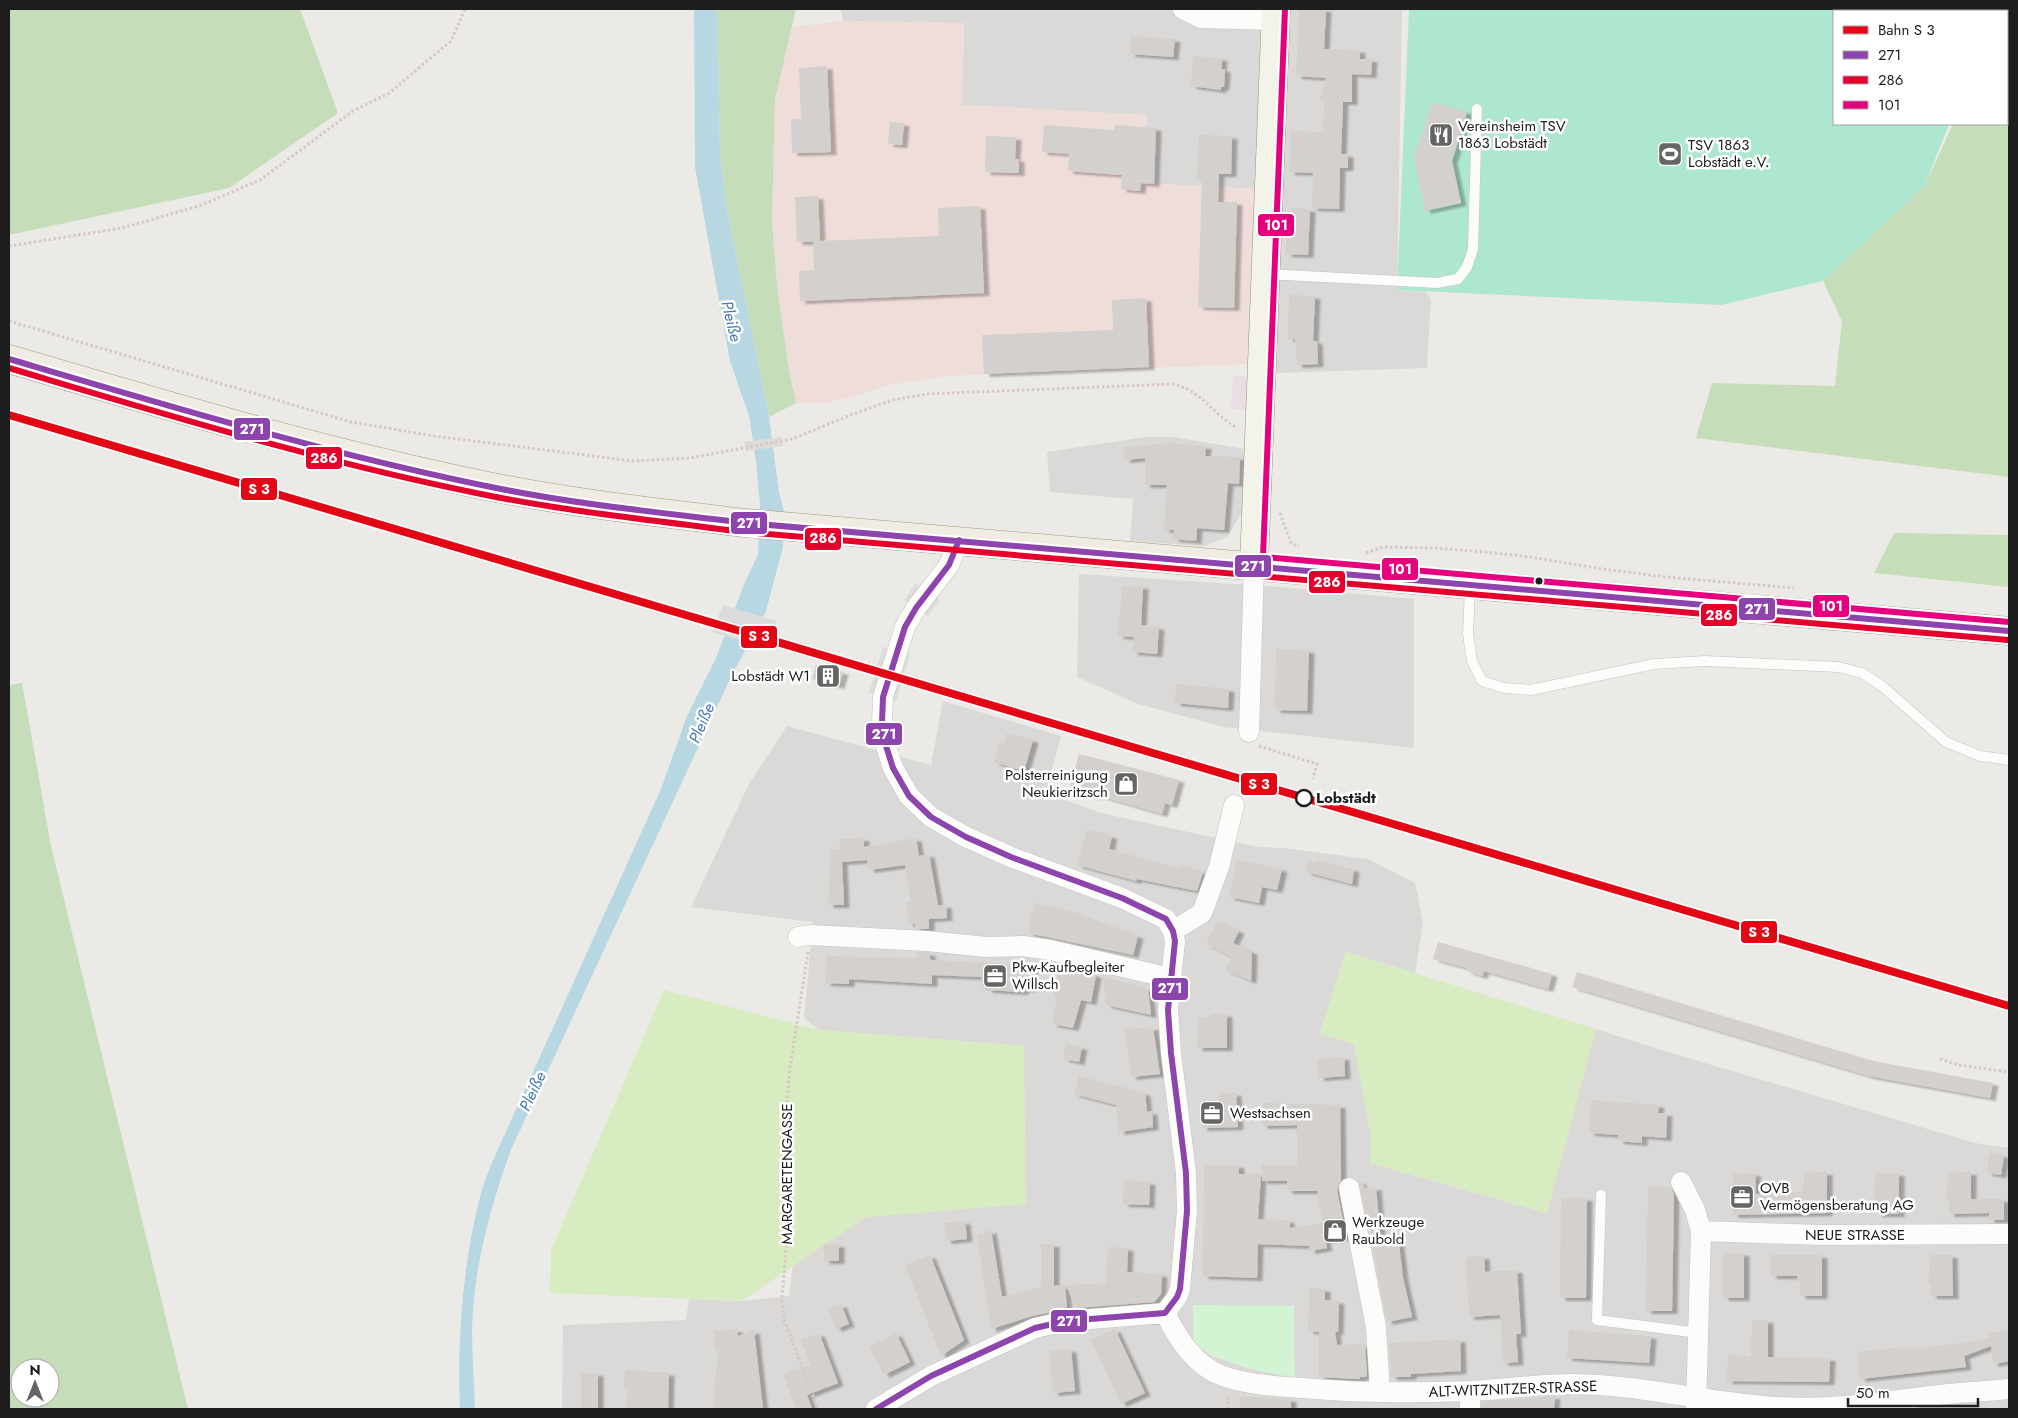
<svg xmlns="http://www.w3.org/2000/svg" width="2018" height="1418" font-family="Jost,sans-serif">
<defs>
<filter id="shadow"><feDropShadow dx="5.5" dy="3" stdDeviation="1" flood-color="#0004"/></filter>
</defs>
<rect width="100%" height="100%" fill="#eceae6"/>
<!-- residential -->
<path fill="#dbd9d7" d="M841,9h561l-5,281 29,2 5,7 -4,69 -151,5 2,-179 -20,-5 -117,-6 6,-68 -185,-10 2,-82 -121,-2z
M1145,437h29l76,13 -3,54 -20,33 -22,9 -75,-5 3,-42 -83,-7 -3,-40z
M1079,574l187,12 148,13v149l-190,-21 -86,-23 -61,-27z
M943,701l118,35 -15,57 55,20 157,34 25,1 85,11 47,24 8,40 -8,50 -69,-21 -26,81 34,11 16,87v32l176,50 50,-184 62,20 317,94 34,5v261h-1447l1,-84 123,-5 3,-21 53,2 47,-5 10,-79 225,-171 -205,-16 -15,-12 9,-96 -122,-15 58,-123 38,-58 144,39z"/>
<!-- commercial -->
<path fill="#efddda" d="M843,21l121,2 -2,82 185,10 -6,68 117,6 -7,175 -304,12 -58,9 -41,13 -23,5h-29l-8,-38 -11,-80 -5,-64 3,-122 17,-72z"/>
<!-- industrial -->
<path fill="#eadee5" d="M1233,376l18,1 -1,33 -19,-1z"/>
<!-- grass -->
<path fill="#d8ecc2" d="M1346,952l250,77 -49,184 -177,-50v-32l-16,-87 -34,-10z
M664,990l155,40 205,16 2,158 -159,13 -43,28 -82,56 -192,-8 1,-43z"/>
<!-- forest -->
<path fill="#c5ddb9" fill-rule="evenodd" d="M9,9h291l38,104 -109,75 -220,47z
M717,9h79l-21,90 -3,122 5,64 11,80 8,38 -27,14 -43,-212 -6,-52z
M2007,65l2,3v409l-313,-39 16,-55 123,3 7,-65 -19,-40 102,-96 28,-61h54z
M1894,533l115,2v52l-135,-14z
M22,683l29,163 137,563h-179v-724zM20,1368h30v30h-30z"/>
<!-- park -->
<path fill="#d2f4d3" d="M1193,1305l101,1 1,72 -48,-10 -35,-12 -19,-13z"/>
<!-- pitch -->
<path fill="#aee7d0" d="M1409,9h566v2h-141v113h115l-24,61 -102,96 -102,24 -324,-15z"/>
<!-- water -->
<path fill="#b7d8e2" d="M694,9h23l3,144 6,52 43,212 10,75 5,20 -1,35 -17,64 -36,68 -220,473c-20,57 -36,115 -38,176 0,27 2,54 3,81h-15c-3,-68 3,-146 20,-212 4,-17 12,-34 19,-50l162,-358 26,-73 29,-58 29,-76 13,-27 2,-50 -4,-44 -7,-45 -19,-55 -35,-194z"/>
<!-- pier -->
<path fill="#dcdcda" d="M782,437l1,9 -37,5 -2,-9z
M916,583l24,17 -12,16 -24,-16z
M723,605l54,16 -11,27 -54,-16z
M883,647l27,8 -14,46 -27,-8z"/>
<!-- building -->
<path fill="#d3d0cd" filter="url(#shadow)" d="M1299,9h27l-2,40 36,1v9h12l-1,16 -19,-1v28h-9l-2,52h7v14h-8l-1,41 -27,-1 1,-35 -24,-1 2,-41 32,1 1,-31 -4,-1 6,-22 -30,-2z
M1131,36l44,3 -2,18 -43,-3z
M1193,56l29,2 -1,11h4l-1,18h-3v3l-30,-4z
M827,66l4,86 -39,1 -1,-34h10l-2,-51z
M1432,102l35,10 -15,49 9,42 -36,8 -11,-52z
M890,122l14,1 -2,22 -14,-1z
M1044,125l70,5 1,-5 41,3 -2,56 -13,-1 -1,8 -19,-2 1,-14 -54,-4 1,-17 -27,-2z
M1199,135l33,1 -1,38h-12l-1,28h19l-3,106 -36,-1 4,-127h-5z
M986,136l30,1 -1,22h4v14l-34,-1z
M818,196l2,45 119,-5 -1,-28 42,-2 4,87 -184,8 -1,-30 15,-1 -1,-28h-16l-2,-45z
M1291,208l19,1 -2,46 -22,-1 2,-42h3z
M1289,295l26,1 -2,45h4l1,23 -21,1 -2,-26h-7z
M1146,298l3,69 -165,7 -2,-39 131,-5 -1,-30z
M1171,443l35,3 -1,10 35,1 -1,27 -11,-1 -4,47 -27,-2 -1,13 -23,-2 1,-9h-10l3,-45h-22v-27l-20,2 -1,-13z
M1122,586h21l-2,39 18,2 -2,27 -25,-2 2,-15 -16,-1z
M1276,649l33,1 -2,61 -32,-1z
M816,665l27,7 -4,14 -27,-7z
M1176,684l53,5 -1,19 -53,-5z
M1007,733l26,7 -9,31 -30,-9 5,-20 5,2z
M1079,754l100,26 -7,25 -7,-2 -3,11 -65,-19 -1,2 -15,-4 1,-2 -12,-4z
M1087,829l25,7 -3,13 71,20 1,-4 22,7 -6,19 -60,-12 -1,2 -59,-16z
M864,838v9l52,-9 3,18 10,-2 9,51h8l1,13 -18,1v10h-14v-5h-7l-1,-22h4l-6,-37 -36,5 -2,-10 -25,2 2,43h-16l3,-56h9l-1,-10z
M1237,860l45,9 -5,21 -15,-3 -3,16 -30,-6z
M1316,860l21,5 -1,1 18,3 -2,15 -46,-12 2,-10 8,1z
M1034,903l33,7 71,26 -5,19 -105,-22z
M1217,921l22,10 -6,12 19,9 -1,29 -25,-11 6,-13 -26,-13z
M1438,942l114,32 -4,15 -64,-18 -2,5 -16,-5 1,-3 -34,-9z
M916,952l14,1v6l2,1 100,5 -1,24h-8v3l-36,-2v-3h-6v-10l-49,-2v9l-83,-5v5l-24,-1 1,-27 91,2z
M1060,964l36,11 -5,27 -10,-2 -8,28 -21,-4 5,-27 -3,-1z
M1577,972l296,89 120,22 -3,15 -121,-22 -297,-89z
M1103,977l45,12 3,26 -45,-10z
M1210,1014h17v34h-30l2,-31h11z
M1153,1027l7,47 -29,3 -6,-48z
M1066,1044l16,3 -3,15 -16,-3z
M1344,1057l1,19 -26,2 -2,-19z
M1079,1076l66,17 2,19 5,-1 1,16 -34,5 -3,-27 -42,-11z
M1219,1093h17l2,34 -36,1v-23l17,-1z
M1591,1100l68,5 -1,8h9l-1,25 -24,-2v7l-24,-2v-6l-29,-2z
M1262,1103l78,2 1,74 -4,11 9,47 -21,3 2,8 -17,3 -1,-5 -51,-2 -1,34 -54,-2 1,-111h35v9h22l-3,45 31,1 1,8 33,-5 -6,-32h-30v-10h-25v-16h35v-40l-35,1z
M1989,1153l15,2 -3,20 -14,-2z
M1827,1172v41l-94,2v-14h-2l2,-27 22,-1 1,21 46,-2v-6h2v-13z
M1971,1172v27h33v21h-15v-7l-40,1v-14h-2l1,-27z
M1876,1173h23v41h-22v-14h-3z
M1124,1180l26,2 -1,23 -26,-1z
M1360,1180l2,9 14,-2 4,45 -10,1 -12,-52z
M1648,1187h22l4,7 -2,117h-26z
M1561,1198h26l-1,100h-26z
M965,1221l2,18 -21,2 -2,-18z
M991,1230l11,67 39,-10v-43h13v42l11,-1 2,24 -35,7 -41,13 -14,-93z
M1398,1236l5,42 9,39 -25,5 -16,-83z
M839,1244v17h-15v-16z
M1108,1247l20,1 -1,24 35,2 -1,20 -7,8 -78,6 -10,-23 40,-2z
M1723,1253h21v45h-21z
M930,1255l34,85 -23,16 -36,-91z
M1771,1255h51v41h-22v-15h-3v-5h-26z
M1930,1255h22l1,41h-22v-12h-3z
M1484,1256l1,16 32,-2 4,64h-5l2,28 -15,1 -3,-48 -31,2 -3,-60z
M1309,1288l16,1v11l14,1 -1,31h-3l2,13 28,-1 2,33h-7v2l-41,-2v-45l-11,-1z
M841,1304l8,20 -13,5 -8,-21z
M1752,1320h16v37l62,1 -1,24 -102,-1 1,-26 23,1z
M737,1329l1,7 16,-6 9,79h-50l5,-59 -3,1 -1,-20z
M1115,1329l30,64 -24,11 -30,-64z
M1569,1330l82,6 -2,27 -82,-5z
M2009,1330v31l-16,3 -2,-18 -27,10 2,11 -106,12 -3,-27 47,-5 1,3 48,-6 37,-6 -1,-5z
M819,1333l19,50 -31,12 5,14h-16l-13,-35 28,-9 -10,-25z
M896,1333l14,29 -26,13 -15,-28z
M1460,1339l1,32 -50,3v3h-20l-2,-34z
M1071,1349l4,42 -22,2 -4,-42z
M625,1370l44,3 -1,36h-42l2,-20h-4z
M581,1373h17v36h-17z
M1239,1396l52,3v10h-51z
M1555,1396l-1,13h-72v-7z"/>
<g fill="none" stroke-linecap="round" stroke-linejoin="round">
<defs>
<path id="lane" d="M1267,274l170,9 21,-4 9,-12 6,-18 4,-140
M1470,587l-2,47 4,27 10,20 22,7 27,2 123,-26 51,-3 133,6 24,6 20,13 64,56 34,14 29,4
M1601,1195l-4,125 102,13"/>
<path id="street" d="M1183,9l18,9 75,2
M959,540l-10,25 -33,43 -11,19 -22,70 -1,26 4,23 7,22 16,28 22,21 35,20 45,20 111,41 29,14 15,7 7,12 2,10 -7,69 3,43 15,120 1,38 -7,78 -3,8 -12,16
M1249,732l5,-167
M1173,931l29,-18 17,-46 15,-62
M798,937l12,-2 117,6 59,6 37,-1 28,4 119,28
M1681,1182l14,28 6,21
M1349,1188l27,139 4,65
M1165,1313c13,26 30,53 58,63 25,9 53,10 79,12 55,5 112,5 167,3 34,-1 67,-7 101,-7 69,0 138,19 206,23 58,4 115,-7 172,-13 20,-2 41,-3 61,-5
M1470,1391v18
M876,1409l55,-33 104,-48 31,-7 99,-8
M1696,1409l5,-178 120,4 188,-1"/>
<path id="secondary" d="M1254,565l22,-556"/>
<path id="primary" d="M9,359c152,45 304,90 459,123 92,20 185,30 278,41l1263,108"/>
</defs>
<!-- lane casing -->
<use href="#lane" stroke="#c4c4c2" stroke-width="11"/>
<!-- street casing -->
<use href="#street" stroke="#c4c4c2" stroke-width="21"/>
<!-- secondary casing -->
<use href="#secondary" stroke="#94967d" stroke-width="29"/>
<!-- primary casing -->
<use href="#primary" stroke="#a29982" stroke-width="29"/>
<!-- path -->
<path stroke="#d7c8c5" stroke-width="3" stroke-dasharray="2.5 2.5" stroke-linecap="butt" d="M9,246l113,-18 77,-22 61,-26 93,-69 36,-18 62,-52 14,-32
M9,321l342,101 83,14 199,25 57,-3 102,-19 61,-25 40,-14 33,-6 247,-10c32,8 39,31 65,44
M1280,513l11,30 8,4
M1366,553l17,-6 50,1 52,4 45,5 72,12 64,8 128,11
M1259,746l58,18 -4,15
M808,952l-18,115 -4,45 4,90 -8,95 2,23 34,89
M1940,1059l18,6 51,7
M1227,1397l2,12"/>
<!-- lane -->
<use href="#lane" stroke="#fcfcfb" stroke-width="10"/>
<!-- street -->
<use href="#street" stroke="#fcfcfb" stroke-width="20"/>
<!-- secondary -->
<use href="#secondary" stroke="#f3f3e9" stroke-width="28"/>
<!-- primary -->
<use href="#primary" stroke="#f1ece3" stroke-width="28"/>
<defs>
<path id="bus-1" d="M9,359c163,48 326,97 492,130 81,16 163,24 245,34l1263,108
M876,1409l55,-33 104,-48 31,-7 99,-8 12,-16 3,-8 7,-78 -1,-38 -15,-120 -3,-43 7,-69 -2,-10 -7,-12 -44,-21 -111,-41 -45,-20 -35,-20 -22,-21 -16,-28 -7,-22 -4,-23 1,-26 22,-70 11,-19 33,-43 10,-25"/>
<path id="bus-2" d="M9,368c162,48 325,98 492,130 81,15 163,24 244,34l1263,108"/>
<path id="bus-3" d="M1285,9l-22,548 746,65"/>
</defs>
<!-- bus-1 casing -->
<use href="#bus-1" stroke="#fff" stroke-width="10"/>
<!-- bus-2 casing -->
<use href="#bus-2" stroke="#fff" stroke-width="10"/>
<!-- bus-3 casing -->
<use href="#bus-3" stroke="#fff" stroke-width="10"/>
<!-- bus-1 -->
<use href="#bus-1" stroke="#8e44ad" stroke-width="6"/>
<!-- bus-2 -->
<use href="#bus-2" stroke="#e4002b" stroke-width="6"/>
<!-- bus-3 -->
<use href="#bus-3" stroke="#e5007d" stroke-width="6"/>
<defs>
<path id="rail-1" d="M9,415l2000,591"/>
</defs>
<!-- rail-1 casing -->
<use href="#rail-1" stroke="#fff" stroke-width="11"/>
<!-- rail-1 -->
<use href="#rail-1" stroke="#e30614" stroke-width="8"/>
</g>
<!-- icons -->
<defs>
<symbol id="restaurant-square" viewBox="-11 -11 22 22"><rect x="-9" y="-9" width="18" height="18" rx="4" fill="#656563" stroke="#fff"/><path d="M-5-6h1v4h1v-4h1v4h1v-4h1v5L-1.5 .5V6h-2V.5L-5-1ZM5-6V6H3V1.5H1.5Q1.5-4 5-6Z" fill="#fff"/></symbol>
<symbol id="stadium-square" viewBox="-11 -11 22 22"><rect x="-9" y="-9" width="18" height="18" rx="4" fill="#656563" stroke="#fff"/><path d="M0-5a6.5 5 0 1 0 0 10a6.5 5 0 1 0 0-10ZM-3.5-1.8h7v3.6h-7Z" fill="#fff"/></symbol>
<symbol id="building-square" viewBox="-11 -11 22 22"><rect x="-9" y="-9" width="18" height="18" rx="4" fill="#656563" stroke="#fff"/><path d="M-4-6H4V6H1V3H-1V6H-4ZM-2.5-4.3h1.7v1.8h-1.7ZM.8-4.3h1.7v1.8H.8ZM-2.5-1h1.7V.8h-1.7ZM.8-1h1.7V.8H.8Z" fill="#fff"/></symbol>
<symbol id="shop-square" viewBox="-11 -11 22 22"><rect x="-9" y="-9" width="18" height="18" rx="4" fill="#656563" stroke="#fff"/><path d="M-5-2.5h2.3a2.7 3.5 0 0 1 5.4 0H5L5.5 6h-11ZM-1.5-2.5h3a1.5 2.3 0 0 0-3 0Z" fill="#fff"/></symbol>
<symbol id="office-square" viewBox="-11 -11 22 22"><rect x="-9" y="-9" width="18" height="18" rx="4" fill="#656563" stroke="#fff"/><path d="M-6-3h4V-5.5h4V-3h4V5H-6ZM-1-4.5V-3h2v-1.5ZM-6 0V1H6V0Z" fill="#fff"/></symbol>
</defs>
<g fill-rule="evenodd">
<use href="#restaurant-square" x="1427" y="121" width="28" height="28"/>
<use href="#stadium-square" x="1656" y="140" width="28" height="28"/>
<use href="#building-square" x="814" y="662" width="28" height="28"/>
<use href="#shop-square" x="1112" y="770" width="28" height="28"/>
<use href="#office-square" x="981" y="962" width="28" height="28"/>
<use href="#office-square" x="1198" y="1099" width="28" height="28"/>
<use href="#office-square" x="1728" y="1183" width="28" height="28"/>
<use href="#shop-square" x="1321" y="1217" width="28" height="28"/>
</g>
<!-- markers -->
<circle fill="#1d1d1d" stroke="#fff" stroke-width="2" cx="1539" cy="581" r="4.5"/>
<circle fill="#fff" stroke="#1d1d1d" stroke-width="2.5" cx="1304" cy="798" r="8"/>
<g text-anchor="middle" stroke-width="5" stroke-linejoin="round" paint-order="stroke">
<!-- poi labels -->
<g font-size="15" fill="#1d1d1d" stroke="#fff" text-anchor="start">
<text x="1458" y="131">Vereinsheim TSV<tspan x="1458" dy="17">1863 Lobstädt</tspan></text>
<text x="1688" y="150">TSV 1863<tspan x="1688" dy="17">Lobstädt e.V.</tspan></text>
<text x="810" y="681" text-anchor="end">Lobstädt W1</text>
<text x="1108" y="780" text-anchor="end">Polsterreinigung<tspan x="1108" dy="17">Neukieritzsch</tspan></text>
<text x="1012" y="972">Pkw-Kaufbegleiter<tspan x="1012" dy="17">Willsch</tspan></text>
<text x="1230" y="1118">Westsachsen</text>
<text x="1760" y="1193">OVB<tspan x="1760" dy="17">Vermögensberatung AG</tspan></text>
<text x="1352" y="1227">Werkzeuge<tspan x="1352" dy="17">Raubold</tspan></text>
</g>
<!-- stop labels -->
<g font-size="15" font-weight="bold" fill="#1d1d1d" stroke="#fff" text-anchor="start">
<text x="1316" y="803">Lobstädt</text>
</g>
<!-- street labels -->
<g font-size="15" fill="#1d1d1d" stroke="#fff">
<text transform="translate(787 1174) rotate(-90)" y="5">MARGARETENGASSE</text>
<text x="1855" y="1240">NEUE STRASSE</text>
<text transform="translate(1513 1389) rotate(-2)" y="5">ALT-WITZNITZER-STRASSE</text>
</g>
<!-- water labels -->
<g font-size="16" font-style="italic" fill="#4379b4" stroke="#fff">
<text transform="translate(732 321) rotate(76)" y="6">Pleiße</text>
<text transform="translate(701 723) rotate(-67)" y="6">Pleiße</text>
<text transform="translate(532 1091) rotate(-65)" y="6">Pleiße</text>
</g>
</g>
<g stroke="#fff" stroke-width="2">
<rect x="1257" y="213" width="38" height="24" rx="5" fill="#e5007d"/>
<rect x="233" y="417" width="38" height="24" rx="5" fill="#8e44ad"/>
<rect x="305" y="446" width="38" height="24" rx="5" fill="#e4002b"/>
<rect x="240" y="477" width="38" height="24" rx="5" fill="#e30614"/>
<rect x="730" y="511" width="38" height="24" rx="5" fill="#8e44ad"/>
<rect x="804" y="527" width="38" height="24" rx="5" fill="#e4002b"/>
<rect x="1234" y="554" width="38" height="24" rx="5" fill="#8e44ad"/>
<rect x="1381" y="557" width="38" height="24" rx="5" fill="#e5007d"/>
<rect x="1308" y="570" width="38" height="24" rx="5" fill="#e4002b"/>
<rect x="1812" y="594" width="38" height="24" rx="5" fill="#e5007d"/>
<rect x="1738" y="597" width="38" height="24" rx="5" fill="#8e44ad"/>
<rect x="1700" y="603" width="38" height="24" rx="5" fill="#e4002b"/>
<rect x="740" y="625" width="38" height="24" rx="5" fill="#e30614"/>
<rect x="865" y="722" width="38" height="24" rx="5" fill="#8e44ad"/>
<rect x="1240" y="772" width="38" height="24" rx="5" fill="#e30614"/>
<rect x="1740" y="920" width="38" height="24" rx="5" fill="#e30614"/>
<rect x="1151" y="977" width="38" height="24" rx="5" fill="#8e44ad"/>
<rect x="1050" y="1309" width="38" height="24" rx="5" fill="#8e44ad"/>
</g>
<g font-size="14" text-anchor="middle" font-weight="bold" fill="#fff">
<text x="1276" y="230">101</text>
<text x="252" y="434">271</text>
<text x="324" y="463">286</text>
<text x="259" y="494">S 3</text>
<text x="749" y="528">271</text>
<text x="823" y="543">286</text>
<text x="1253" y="571">271</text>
<text x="1400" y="574">101</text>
<text x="1327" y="587">286</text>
<text x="1831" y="611">101</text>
<text x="1757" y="614">271</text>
<text x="1719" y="620">286</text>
<text x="759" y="641">S 3</text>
<text x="884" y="739">271</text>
<text x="1259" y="789">S 3</text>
<text x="1759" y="937">S 3</text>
<text x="1170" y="993">271</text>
<text x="1069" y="1326">271</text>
</g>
<!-- border -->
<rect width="2018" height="1418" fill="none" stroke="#1d1d1d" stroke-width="20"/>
<!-- legend -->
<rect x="1833" y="10" width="175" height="115" fill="#ffffff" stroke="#a5a5a5"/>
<rect x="1843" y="26" width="25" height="8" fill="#e30614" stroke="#a5a5a5"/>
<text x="1878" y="35" font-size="15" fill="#1d1d1d">Bahn S 3</text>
<rect x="1843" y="51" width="25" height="8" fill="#8e44ad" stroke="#a5a5a5"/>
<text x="1878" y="60" font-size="15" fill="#1d1d1d">271</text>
<rect x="1843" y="76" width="25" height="8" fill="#e4002b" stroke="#a5a5a5"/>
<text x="1878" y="85" font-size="15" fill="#1d1d1d">286</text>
<rect x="1843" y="101" width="25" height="8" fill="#e5007d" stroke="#a5a5a5"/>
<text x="1878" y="110" font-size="15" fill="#1d1d1d">101</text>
<!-- north arrow -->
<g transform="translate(35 1383)"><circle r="24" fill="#ffffff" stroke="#a5a5a5"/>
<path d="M0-4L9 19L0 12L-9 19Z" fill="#656563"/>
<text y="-8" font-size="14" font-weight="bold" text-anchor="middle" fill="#1d1d1d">N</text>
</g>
<!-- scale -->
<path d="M1848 1398v8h130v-8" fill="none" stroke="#1d1d1d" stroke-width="2.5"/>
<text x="1856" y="1398" font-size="15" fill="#1d1d1d" stroke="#ffffff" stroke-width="4" paint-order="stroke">50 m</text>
</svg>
